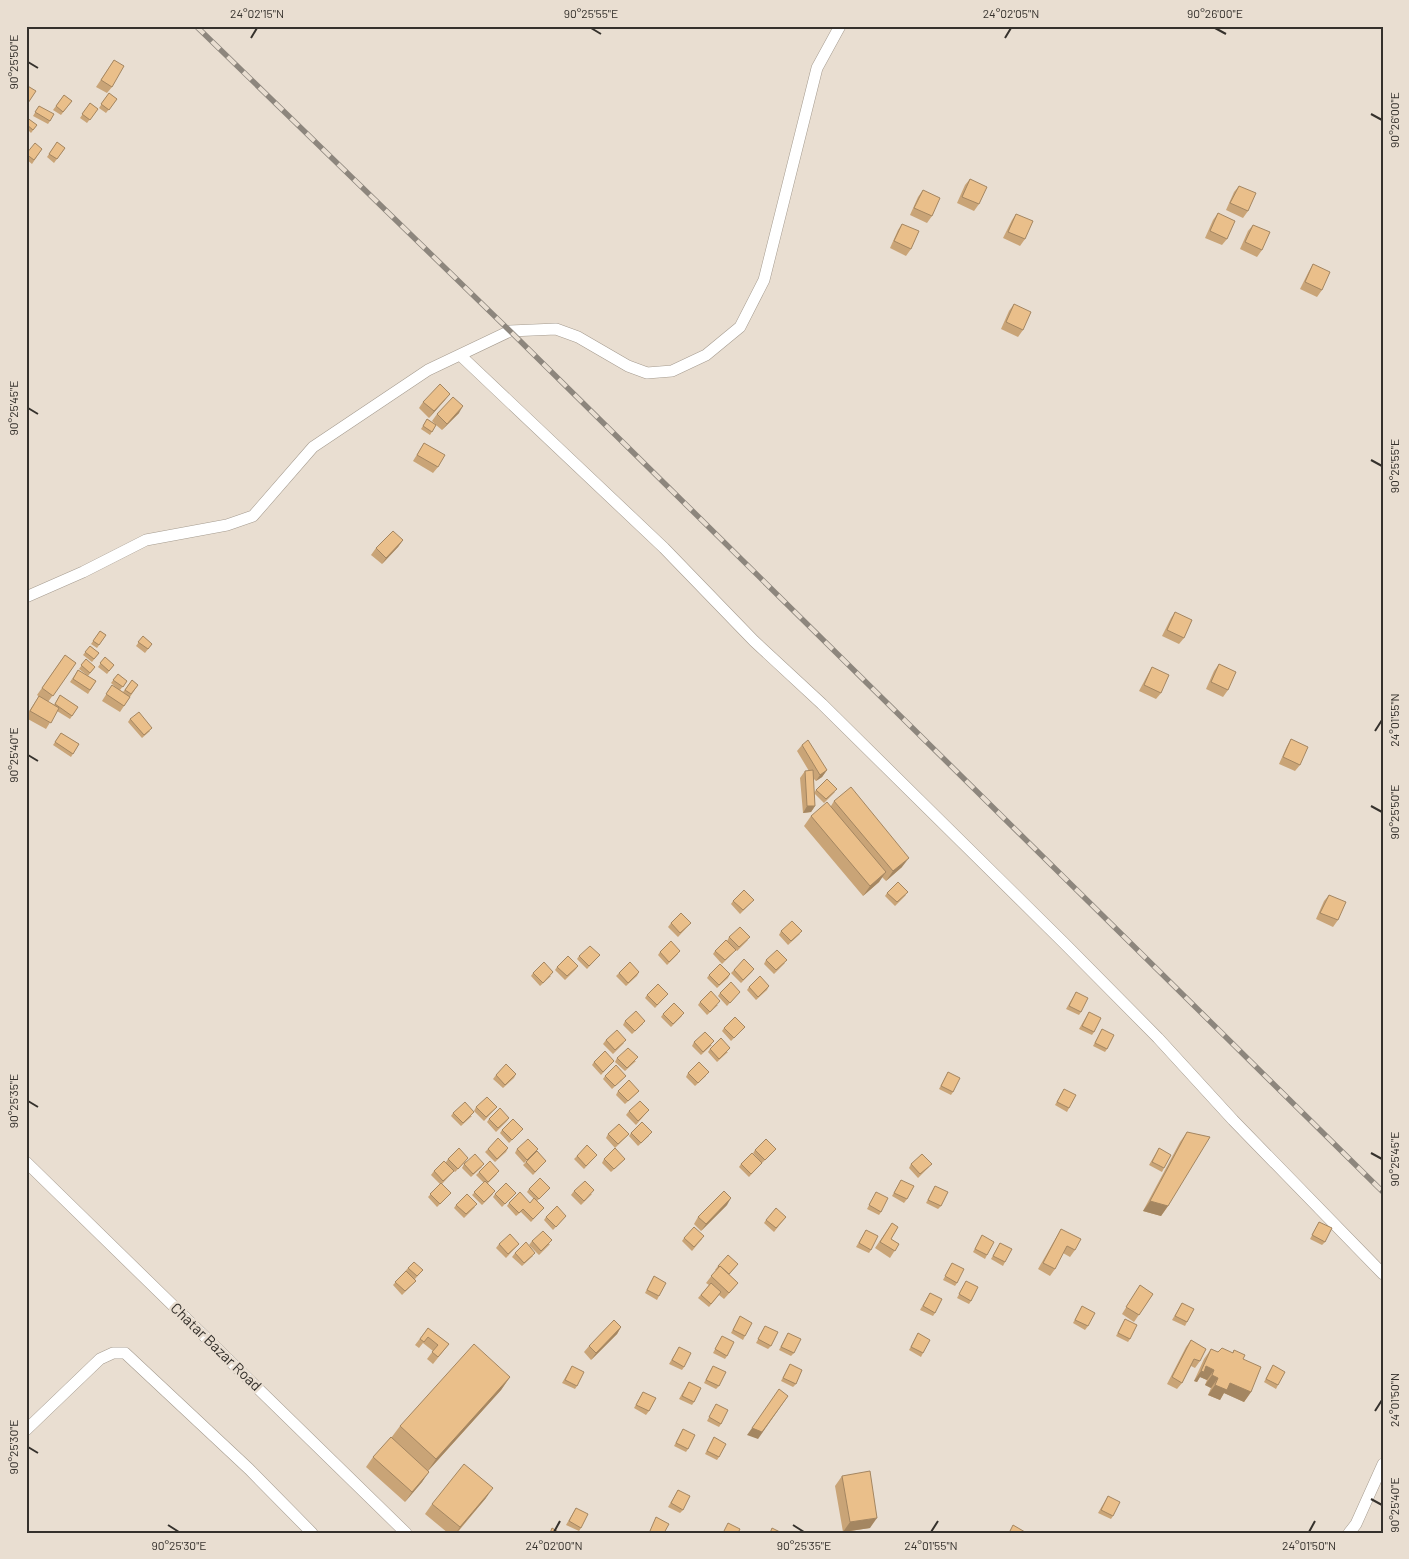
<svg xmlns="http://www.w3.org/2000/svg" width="1409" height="1559" font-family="Barlow,sans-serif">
<rect width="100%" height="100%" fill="#e9ded1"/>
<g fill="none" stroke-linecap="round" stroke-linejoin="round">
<defs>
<path id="minor" d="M460,355l204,193 90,93 68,63 242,239 94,95 75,82 150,154
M26,597l57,-25 63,-32 81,-15 26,-9 60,-69 115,-77 82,-39 46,-2 22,8 50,29 19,7 25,-2 34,-16 34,-28 24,-47 53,-212 23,-42
M26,1162l380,371
M26,1430l74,-71 13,-6h12l124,116 63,64
M1349,1533l7,-9 27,-60"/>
</defs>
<!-- minor casing -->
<use href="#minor" stroke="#a59b8f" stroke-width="12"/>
<!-- minor -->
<use href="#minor" stroke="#fff" stroke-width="11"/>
<defs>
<path id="rail" d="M196,26l314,305 873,861"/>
</defs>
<!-- rail casing -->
<use href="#rail" stroke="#8d867d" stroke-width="5.5"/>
<!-- rail -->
<use href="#rail" stroke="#e9ded1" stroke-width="4" stroke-dasharray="11" stroke-linecap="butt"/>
</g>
<!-- wall -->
<path fill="#c9a477" d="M114,60l-2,27 -5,6 -11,-6z
M109,93l8,6 -11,14 -7,-5z
M64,95l8,6 -11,14 -8,-5z
M90,103l8,6 -11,14 -7,-5z
M39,106l11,15 -2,3 -15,-8z
M26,117l11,8 -6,8 -2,-2 -3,4z
M57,142l8,6 -11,15 -7,-6z
M42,149l-10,15 -6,-5v-5z
M970,179l9,25 -5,7 -17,-8 8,-18z
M1239,186l9,25 -5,7 -17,-8 8,-18z
M923,190l9,26 -5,7 -17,-8 8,-18z
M1218,213l9,26 -5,6 -17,-7 8,-18z
M1016,214l9,25 -5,7 -17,-8 9,-18z
M902,224l9,25 -5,7 -16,-8 8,-18z
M1253,225l9,25 -5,7 -17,-8 8,-18z
M1313,264l9,26 -5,7 -17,-8 9,-18z
M1014,304l9,26 -5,7 -17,-8 8,-18z
M445,400l-16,18 -10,-10 4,-6z
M459,413l-17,17 -6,-5 -6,10 -9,-6 6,-10 9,6 -4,-4 5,-7z
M424,443l14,24 -5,6 -20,-12z
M403,540l-5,7 -16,17 -11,-9 5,-7z
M1175,612l9,26 -5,6 -17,-8 9,-18z
M100,631l6,4 -9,13 -6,-4z
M143,636l9,8 -7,9 -9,-7z
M90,646l9,7 -7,9 -9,-7z
M65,655l11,8 -28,39 6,3 6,-10 18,12 -8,12 -13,-8 -11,18 -20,-11v-2l13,-20 2,2 -4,-3z
M105,657l9,8 -7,9 -9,-7z
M86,659l9,8 -7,9 -9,-7z
M1219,664l9,26 -5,7 -17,-8 8,-18z
M1152,667l9,26 -5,6 -17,-8 9,-17z
M78,670l18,11 -8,13 -18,-12z
M118,674l9,7 -7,9 3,2 9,-12 6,5 -18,27 -18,-11 10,-16 6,4 -7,-6z
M130,719l20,12 -8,7 -14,-16z
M61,733l18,11 -8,13 -18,-12z
M1291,739l9,26 -5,6 -16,-7 8,-18z
M802,745l25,25 -5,7 -6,4 -3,-3 1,15 2,-3 19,2 -11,11 -10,-10 1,13 -4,6 -8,1 -3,-35 5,-7h4l-12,-20z
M834,801l68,66 -16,14 -4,-4 -3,5 -16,14 -59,-70 7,-10 20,-10z
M887,893l19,2 -11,11 -10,-10z
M1329,895l9,25 -5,7 -17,-8 8,-18z
M733,901l18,2 -11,11 -9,-10z
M671,923h20l-13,14 -10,-10z
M781,931l19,3 -12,11 -9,-10z
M729,937l19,3 -11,11 -10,-10z
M715,951l18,2 -11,11 -9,-10z
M660,952l18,2 -11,11 -9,-10z
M600,955l-13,14 -10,-10 2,-3z
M766,960l19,3 -11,11 -10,-10z
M578,966l-2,3 -11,11 -10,-10 2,-3z
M754,969l-2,3 -11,11 -10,-10 3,-3z
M639,972l-2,4 -11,10 -10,-10 3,-3z
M533,973l18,3 -11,10 -9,-10z
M730,974l-2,4 -11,10 -10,-10 2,-3z
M769,986l-2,4 -11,10 -9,-10 2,-3z
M740,992l-13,14 -9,-10 2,-3z
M1076,992l5,20 -2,3 -13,-6z
M668,994l-13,14 -10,-10 2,-3z
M700,1002l18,3 -11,10 -9,-10z
M1089,1012l5,20 -2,3 -13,-6z
M663,1014l19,2 -11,11 -10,-10z
M625,1021l18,3 -11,10 -9,-9z
M724,1028l18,2 -11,11 -9,-10z
M1102,1029l5,20 -2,3 -12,-6z
M606,1040l18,3 -11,11 -10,-10z
M694,1042l18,3 -11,10 -9,-9z
M710,1049l18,3 -11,10 -9,-10z
M617,1058l19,3 -11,10 -10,-9z
M614,1061l-13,14 -9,-10 2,-3z
M948,1072l5,20 -2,3 -12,-6z
M688,1073l18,3 -11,10 -9,-9z
M516,1074l-2,4 -11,10 -10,-9 3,-4z
M605,1076l18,3 -11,10 -9,-10z
M1064,1089l5,19 -2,4 -12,-7z
M618,1091h21l-3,3 -11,10 -9,-9z
M476,1107h21l-13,14 -10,-10z
M649,1110l-13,15 -10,-10 3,-4z
M453,1113l19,3 -11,10 -10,-10z
M509,1118l-2,3 -11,11 -9,-10 2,-3z
M523,1129l-14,14 -9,-10 2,-3z
M1187,1132l-19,74 -7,10 -18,-5 37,-69z
M631,1133l18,3 -11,10 -9,-10z
M608,1134h21l-14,14 -9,-10z
M508,1148l-2,4 -11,10 -10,-10 3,-3z
M1159,1148l5,20 -2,4 -13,-7z
M517,1149h21l-14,14 -9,-10z
M776,1149l-14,14 -9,-10 2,-3z
M597,1155l-13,14 -10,-10 3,-3z
M448,1159l18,2 -11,11 -1,-1 -12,13 9,9 -14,14 -9,-10 12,-13 -9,-9 3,-4 12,-9z
M604,1159h21l-3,3 -11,10 -9,-9z
M546,1161l-13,14 -10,-10 3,-3z
M762,1163l-13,14 -10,-10 2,-3z
M464,1164l18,3 -11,10 -9,-9z
M911,1164l18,3 -11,11 -9,-10z
M479,1172l18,2 -9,9 5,11 -11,11 -10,-10 12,-12 -8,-8z
M901,1180l6,19 -3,4 -12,-7z
M935,1186l6,20 -3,3 -12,-6z
M529,1189l18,2 -10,10 7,7 -13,14 -10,-10 -5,4 -9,-10 2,-3h21l4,-4 -7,-7z
M574,1191l18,3 -11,11 -10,-10z
M876,1192l5,20 -2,3 -12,-6z
M516,1193l-14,14 -9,-10 2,-3z
M456,1205l19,2 -11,11 -10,-10z
M727,1205l-26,26 -7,-7 4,-7z
M566,1216l-13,14 -9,-10 2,-3z
M786,1217l-12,15 -10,-9 2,-3z
M1319,1222l6,20 -3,3 -12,-6z
M892,1223l-1,16 8,5 -9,14 -15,-10z
M1061,1229l14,21 -5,7 -7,-4 -8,16 -5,7 -12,-7 19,-33z
M866,1230l5,20 -2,3 -13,-6z
M982,1235l5,20 -2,4 -12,-7z
M684,1238l18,1 -10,12 -10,-10z
M532,1241l18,3 -11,11 -10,-10z
M1000,1243l5,19 -2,4 -12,-7z
M499,1244h20l-13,14 -10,-10z
M515,1253l18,3 -11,10 -10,-9z
M952,1263l5,20 -2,3 -12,-6z
M738,1264l-9,11 9,8 -5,6 -9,10 -5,-4 -10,12 -11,-9 11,-13 -3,-2 10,-13h-1l3,-4z
M408,1268l15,2 -8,9 1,2 -14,14 -9,-10z
M654,1276l5,20 -2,4 -12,-7z
M966,1281l5,20 -2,3 -12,-6z
M1140,1285l13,9 -19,28 -12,-8z
M930,1293l5,20 -2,3 -13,-6z
M1182,1303l5,19 -2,4 -13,-6z
M1082,1306l6,20 -3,4 -12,-7z
M740,1316l5,20 -2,4 -12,-7z
M1125,1319l5,20 -2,3 -12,-6z
M765,1326l6,20 -3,3 -12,-6z
M621,1327l-4,7 -26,26 -7,-8 5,-6z
M428,1328l21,16 -16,20 -6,-5 6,-8 -10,-8 -4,5 -4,-3z
M788,1333l6,20 -3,3 -12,-6z
M918,1333l5,20 -2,4 -12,-7z
M722,1336l5,20 -2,3 -12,-6z
M1191,1340l9,21 -5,7 -4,-2 -9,17 -5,6 -10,-5 19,-37z
M679,1347l5,20 -2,3 -13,-6z
M1211,1349l7,3 14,1 2,-3 9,9 8,33 -7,10 -20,-9 -4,7 -12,-5 3,-7 -6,-3 2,-5 -7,-3 -3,5 -3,-1 10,-22z
M790,1364l6,20 -3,3 -12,-6z
M1273,1365l5,20 -2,4 -12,-7z
M572,1366l5,20 -2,3 -13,-6z
M713,1366l6,20 -3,3 -12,-6z
M510,1377l-9,13 -73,81 -6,11 -17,20 -39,-35 7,-10 18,-19 9,-12z
M689,1382l5,20 -2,3 -13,-6z
M643,1392l6,19 -3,4 -12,-7z
M716,1404l5,20 -2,3 -12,-6z
M683,1429l5,20 -2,3 -12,-6z
M714,1437l5,20 -2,3 -12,-6z
M842,1476l28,52 -27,4 -8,-46z
M678,1490l5,20 -3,3 -12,-6z
M1108,1496l5,20 -2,3 -13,-6z
M486,1498l-29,35h-9l-23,-19 7,-10z
M576,1508l5,20 -2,3 -13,-6z"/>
<!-- shaded-wall -->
<path fill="#a48661" d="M450,394l-5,6 -16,18 5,-7z
M463,406l-4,7 -17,17 5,-6z
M403,540l-5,7 -16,17 4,-6z
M827,770l-5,7 -6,4 4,-6z
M807,806h8l-4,6 -8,1z
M909,858l-7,9 -16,14 7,-10z
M886,872l-7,10 -16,14 7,-10z
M731,1198l-4,7 -26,26 5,-7z
M1150,1201l18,5 -7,10 -18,-5z
M621,1327l-4,7 -26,26 5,-7z
M1206,1366l8,4 -7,10 -7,-3 -3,5 -3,-1 7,-10z
M1212,1375l6,3 -7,10 -6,-3z
M510,1377l-9,13 -74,82 9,-13z
M1230,1383l21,9 -7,10 -20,-9 -4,7 -12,-5 7,-10z
M788,1396l-30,43 -11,-4 5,-7z
M429,1472l-7,10 -17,20 7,-10z
M493,1488l-7,10 -30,35 4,-6z
M877,1518l-7,10 -27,4 7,-10z"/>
<!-- building -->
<path fill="#eabf8a" stroke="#a48661" d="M114,60l10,6 -12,21 -11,-7z
M26,85l10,6 -10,15z
M109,93l8,6 -8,11 -8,-6z
M64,95l8,6 -9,11 -7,-6z
M90,103l8,6 -8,11 -8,-6z
M39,106l15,8 -4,7 -15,-9z
M26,117l11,8 -4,5 -7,-6z
M26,128l3,2 -3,4z
M57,142l8,6 -8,11 -8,-5z
M35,143l7,6 -8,11 -8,-6z
M970,179l17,8 -8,17 -17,-7z
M1239,186l17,7 -8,18 -18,-8z
M923,190l17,8 -8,18 -18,-8z
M1218,213l17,8 -8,18 -17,-8z
M1016,214l17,7 -8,18 -17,-7z
M902,224l17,7 -8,18 -17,-8z
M1253,225l17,7 -8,18 -17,-8z
M1313,264l17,8 -8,18 -17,-8z
M1014,304l17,8 -8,18 -17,-8z
M440,384l10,10 -16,17 -11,-9z
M453,397l10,9 -16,18 -10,-10z
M427,419l9,6 -4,7 -9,-6z
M424,443l21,12 -7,12 -21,-12z
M393,531l10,9 -17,18 -10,-10z
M1175,612l17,8 -8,18 -17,-8z
M100,631l6,4 -7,10 -6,-4z
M143,636l9,8 -4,5 -10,-7z
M90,646l9,7 -5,6 -9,-7z
M65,655l11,8 -23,33 -11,-8z
M105,657l9,8 -5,6 -9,-8z
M86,659l9,8 -5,6 -9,-8z
M1219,664l17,8 -8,18 -17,-8z
M1152,667l17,8 -8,18 -17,-8z
M78,670l18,11 -6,9 -17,-11z
M118,674l9,7 -4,6 -10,-7z
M132,680l6,5 -7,9 -6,-4z
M112,685l18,12 -6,9 -18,-12z
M60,695l18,12 -6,9 -17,-12z
M39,696l20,12 -8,15 -21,-12z
M139,712l13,16 -8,7 -14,-16z
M61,733l18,11 -6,10 -18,-12z
M1291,739l17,8 -8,18 -17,-8z
M808,740l19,30 -7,5 -18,-30z
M813,770l2,36h-8l-2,-35z
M827,779l10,10 -11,10 -10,-9z
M851,787l58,71 -16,13 -59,-70z
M827,802l59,70 -16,14 -59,-70z
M898,882l10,10 -11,10 -10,-9z
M744,890l10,10 -11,10 -10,-9z
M1329,895l17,7 -8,18 -18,-7z
M681,913l10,10 -11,10 -9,-10z
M792,921l10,10 -11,10 -10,-10z
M740,927l10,10 -11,10 -10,-10z
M726,940l10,10 -11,10 -10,-9z
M671,941l9,10 -11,11 -9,-10z
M590,946l10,9 -11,11 -10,-10z
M777,950l10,10 -11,10 -10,-10z
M568,956l10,10 -11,10 -10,-9z
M744,959l10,10 -11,11 -9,-10z
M544,962l9,10 -10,11 -10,-10z
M630,962l9,10 -11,11 -9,-10z
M720,964l10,10 -11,11 -10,-10z
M760,976l9,10 -11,11 -9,-10z
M731,982l9,10 -10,11 -10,-10z
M658,984l10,10 -11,11 -10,-10z
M711,991l9,10 -10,11 -10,-10z
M1076,992l12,6 -7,14 -12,-6z
M674,1003l10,10 -11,11 -10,-10z
M636,1011l9,10 -10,10 -10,-10z
M1089,1012l12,6 -7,14 -12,-6z
M735,1017l10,10 -11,11 -10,-10z
M1102,1029l12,6 -7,14 -12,-6z
M617,1030l9,10 -11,10 -9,-10z
M705,1032l9,9 -11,11 -9,-10z
M721,1038l9,10 -11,11 -9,-10z
M628,1048l10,9 -11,11 -10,-10z
M605,1051l9,10 -11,11 -9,-10z
M699,1062l10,10 -11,11 -10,-10z
M506,1064l10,10 -11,11 -9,-10z
M616,1065l10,11 -11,10 -10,-10z
M948,1072l12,6 -7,14 -12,-6z
M629,1080l10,11 -11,10 -10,-10z
M1064,1089l12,6 -7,13 -12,-6z
M487,1097l10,10 -11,10 -10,-10z
M640,1101l9,9 -11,11 -9,-10z
M465,1102l9,10 -11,11 -10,-10z
M500,1108l9,10 -11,10 -9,-9z
M513,1119l10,10 -11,11 -10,-10z
M642,1122l10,10 -11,11 -10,-10z
M619,1124l10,10 -11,10 -10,-10z
M1187,1132l23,5 -42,69 -18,-5z
M498,1138l10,10 -11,11 -9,-10z
M528,1139l10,10 -11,11 -10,-11z
M766,1139l10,10 -11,11 -10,-10z
M587,1145l10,10 -11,11 -9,-10z
M459,1148l9,10 -10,11 -10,-10z
M615,1148l10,11 -11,10 -10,-10z
M1159,1148l12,7 -7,13 -12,-6z
M537,1151l9,10 -11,11 -9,-10z
M752,1153l10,10 -11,11 -10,-10z
M475,1154l9,10 -11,10 -9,-10z
M922,1154l10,10 -12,10 -9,-10z
M444,1161l10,10 -11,10 -9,-10z
M490,1161l9,10 -11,11 -9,-10z
M540,1178l10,10 -11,11 -10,-10z
M901,1180l13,6 -7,13 -13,-6z
M485,1181l10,10 -11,11 -10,-10z
M585,1181l9,9 -10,11 -10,-10z
M441,1183l10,10 -11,11 -10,-10z
M506,1183l10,10 -11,11 -10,-10z
M935,1186l13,6 -7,14 -13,-6z
M724,1191l7,7 -25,26 -8,-7z
M520,1192l10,11 4,-5 10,10 -11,11 -10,-10 -4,4 -10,-10z
M876,1192l12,6 -7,14 -12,-7z
M467,1194l10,10 -11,10 -10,-9z
M557,1206l9,10 -10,11 -10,-10z
M776,1208l10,9 -10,11 -10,-8z
M1319,1222l13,6 -7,14 -13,-7z
M892,1223l6,4 -7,12 8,5 -4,7 -15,-9z
M694,1227l10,9 -10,11 -10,-9z
M1061,1229l20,10 -6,11 -8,-4 -12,23 -12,-6z
M866,1230l12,6 -7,14 -12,-7z
M543,1231l9,9 -11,11 -9,-10z
M510,1234l9,10 -11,10 -9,-10z
M982,1235l12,7 -7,13 -12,-6z
M526,1242l9,11 -11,10 -9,-10z
M1000,1243l12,6 -7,13 -12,-6z
M728,1255l10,9 -9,10 -9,-8 -1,1 -1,-1z
M414,1262l9,8 -6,6 -9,-8z
M952,1263l12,6 -7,14 -12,-7z
M720,1266l18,17 -9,10 -18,-17z
M406,1271l10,10 -11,10 -10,-9z
M654,1276l12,7 -7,13 -12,-6z
M966,1281l12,6 -7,14 -12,-7z
M711,1283l10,9 -10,12 -10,-9z
M1140,1285l13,9 -14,21 -13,-8z
M930,1293l12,6 -7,14 -12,-7z
M1182,1303l12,6 -7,13 -12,-6z
M1082,1306l13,7 -7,13 -13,-6z
M740,1316l12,7 -7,13 -12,-6z
M1125,1319l12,6 -7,14 -12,-6z
M614,1320l7,7 -25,26 -7,-7z
M765,1326l13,6 -7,14 -13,-7z
M428,1328l21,16 -11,13 -6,-5 6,-7 -10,-8 -4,5 -4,-3z
M788,1333l13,6 -7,14 -13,-6z
M918,1333l12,7 -7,13 -12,-6z
M722,1336l12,6 -7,14 -12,-7z
M1191,1340l15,9 -6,12 -6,-2 -12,24 -10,-6z
M474,1344l36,33 -74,82 -36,-33z
M679,1347l12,6 -7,14 -12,-7z
M1222,1348l11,5 1,-3 11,5 -2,4 18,8 -10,25 -21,-9 -3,7 -12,-5 3,-7 -6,-3 2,-5 -8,-4 -2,6 -3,-1 10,-22 7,3z
M790,1364l12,6 -6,14 -13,-6z
M1273,1365l12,7 -7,13 -12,-6z
M572,1366l12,6 -7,14 -12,-6z
M713,1366l13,6 -7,14 -13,-6z
M689,1382l12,6 -7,14 -12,-6z
M779,1389l9,7 -26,36 -10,-4z
M643,1392l13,6 -7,13 -13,-6z
M716,1404l12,6 -7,14 -12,-7z
M683,1429l12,6 -7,14 -12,-6z
M391,1437l38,35 -17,20 -39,-35z
M714,1437l12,7 -7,13 -12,-6z
M464,1464l29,24 -33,39 -28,-23z
M870,1471l7,47 -27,4 -8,-46z
M678,1490l12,6 -7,14 -12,-7z
M1108,1496l12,6 -7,14 -12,-6z
M576,1508l12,6 -7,14 -12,-7z
M656,1517l13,7 -5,9h-11l-3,-2z
M728,1523l12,6 -2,4h-15z
M1013,1525l12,7v1h-16z
M552,1528l8,5h-10z
M772,1528l10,5h-12z"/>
<!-- ticks -->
<path fill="none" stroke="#35312c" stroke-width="2" d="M591,28l10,6M1215,28l11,6M251,38l6,-10M1005,38l6,-10M28,62l10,6M1371,114l11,6M28,408l10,6M1371,460l11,6M1375,731l7,-11M28,755l10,6M1371,806l11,6M28,1101l10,6M1371,1153l11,6M1375,1411l7,-11M28,1447l10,6M1371,1499l11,6M168,1525l11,7M793,1525l11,7M554,1532l6,-11M931,1532l7,-11M1309,1532l6,-11"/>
<g text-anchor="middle" stroke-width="5" stroke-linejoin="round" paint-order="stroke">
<!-- street labels -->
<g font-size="15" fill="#35312c" stroke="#e9ded1">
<text transform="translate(216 1347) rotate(44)" y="5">Chatar Bazar Road</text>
</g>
</g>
<!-- border -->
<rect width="1409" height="1559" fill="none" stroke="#e9ded1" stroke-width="55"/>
<rect x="28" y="28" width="1354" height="1504" fill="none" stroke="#35312c" stroke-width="2"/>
<g font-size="12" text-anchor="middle" fill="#35312c">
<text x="257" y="18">24°02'15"N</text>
<text x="591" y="18">90°25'55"E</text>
<text x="1011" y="18">24°02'05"N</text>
<text x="1215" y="18">90°26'00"E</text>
<text transform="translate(14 62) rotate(-90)" y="4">90°25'50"E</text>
<text transform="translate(1395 120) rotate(-90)" y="4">90°26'00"E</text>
<text transform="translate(14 408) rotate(-90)" y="4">90°25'45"E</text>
<text transform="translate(1395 466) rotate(-90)" y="4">90°25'55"E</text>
<text transform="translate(1395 720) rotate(-90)" y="4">24°01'55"N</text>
<text transform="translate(14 755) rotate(-90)" y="4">90°25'40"E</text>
<text transform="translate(1395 812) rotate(-90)" y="4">90°25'50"E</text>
<text transform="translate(14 1101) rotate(-90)" y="4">90°25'35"E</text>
<text transform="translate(1395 1159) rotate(-90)" y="4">90°25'45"E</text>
<text transform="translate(1395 1400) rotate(-90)" y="4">24°01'50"N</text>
<text transform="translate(14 1447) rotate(-90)" y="4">90°25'30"E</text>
<text transform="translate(1395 1505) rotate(-90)" y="4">90°25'40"E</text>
<text x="179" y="1550">90°25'30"E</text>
<text x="554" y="1550">24°02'00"N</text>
<text x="804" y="1550">90°25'35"E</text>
<text x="931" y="1550">24°01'55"N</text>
<text x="1309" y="1550">24°01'50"N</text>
</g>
</svg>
